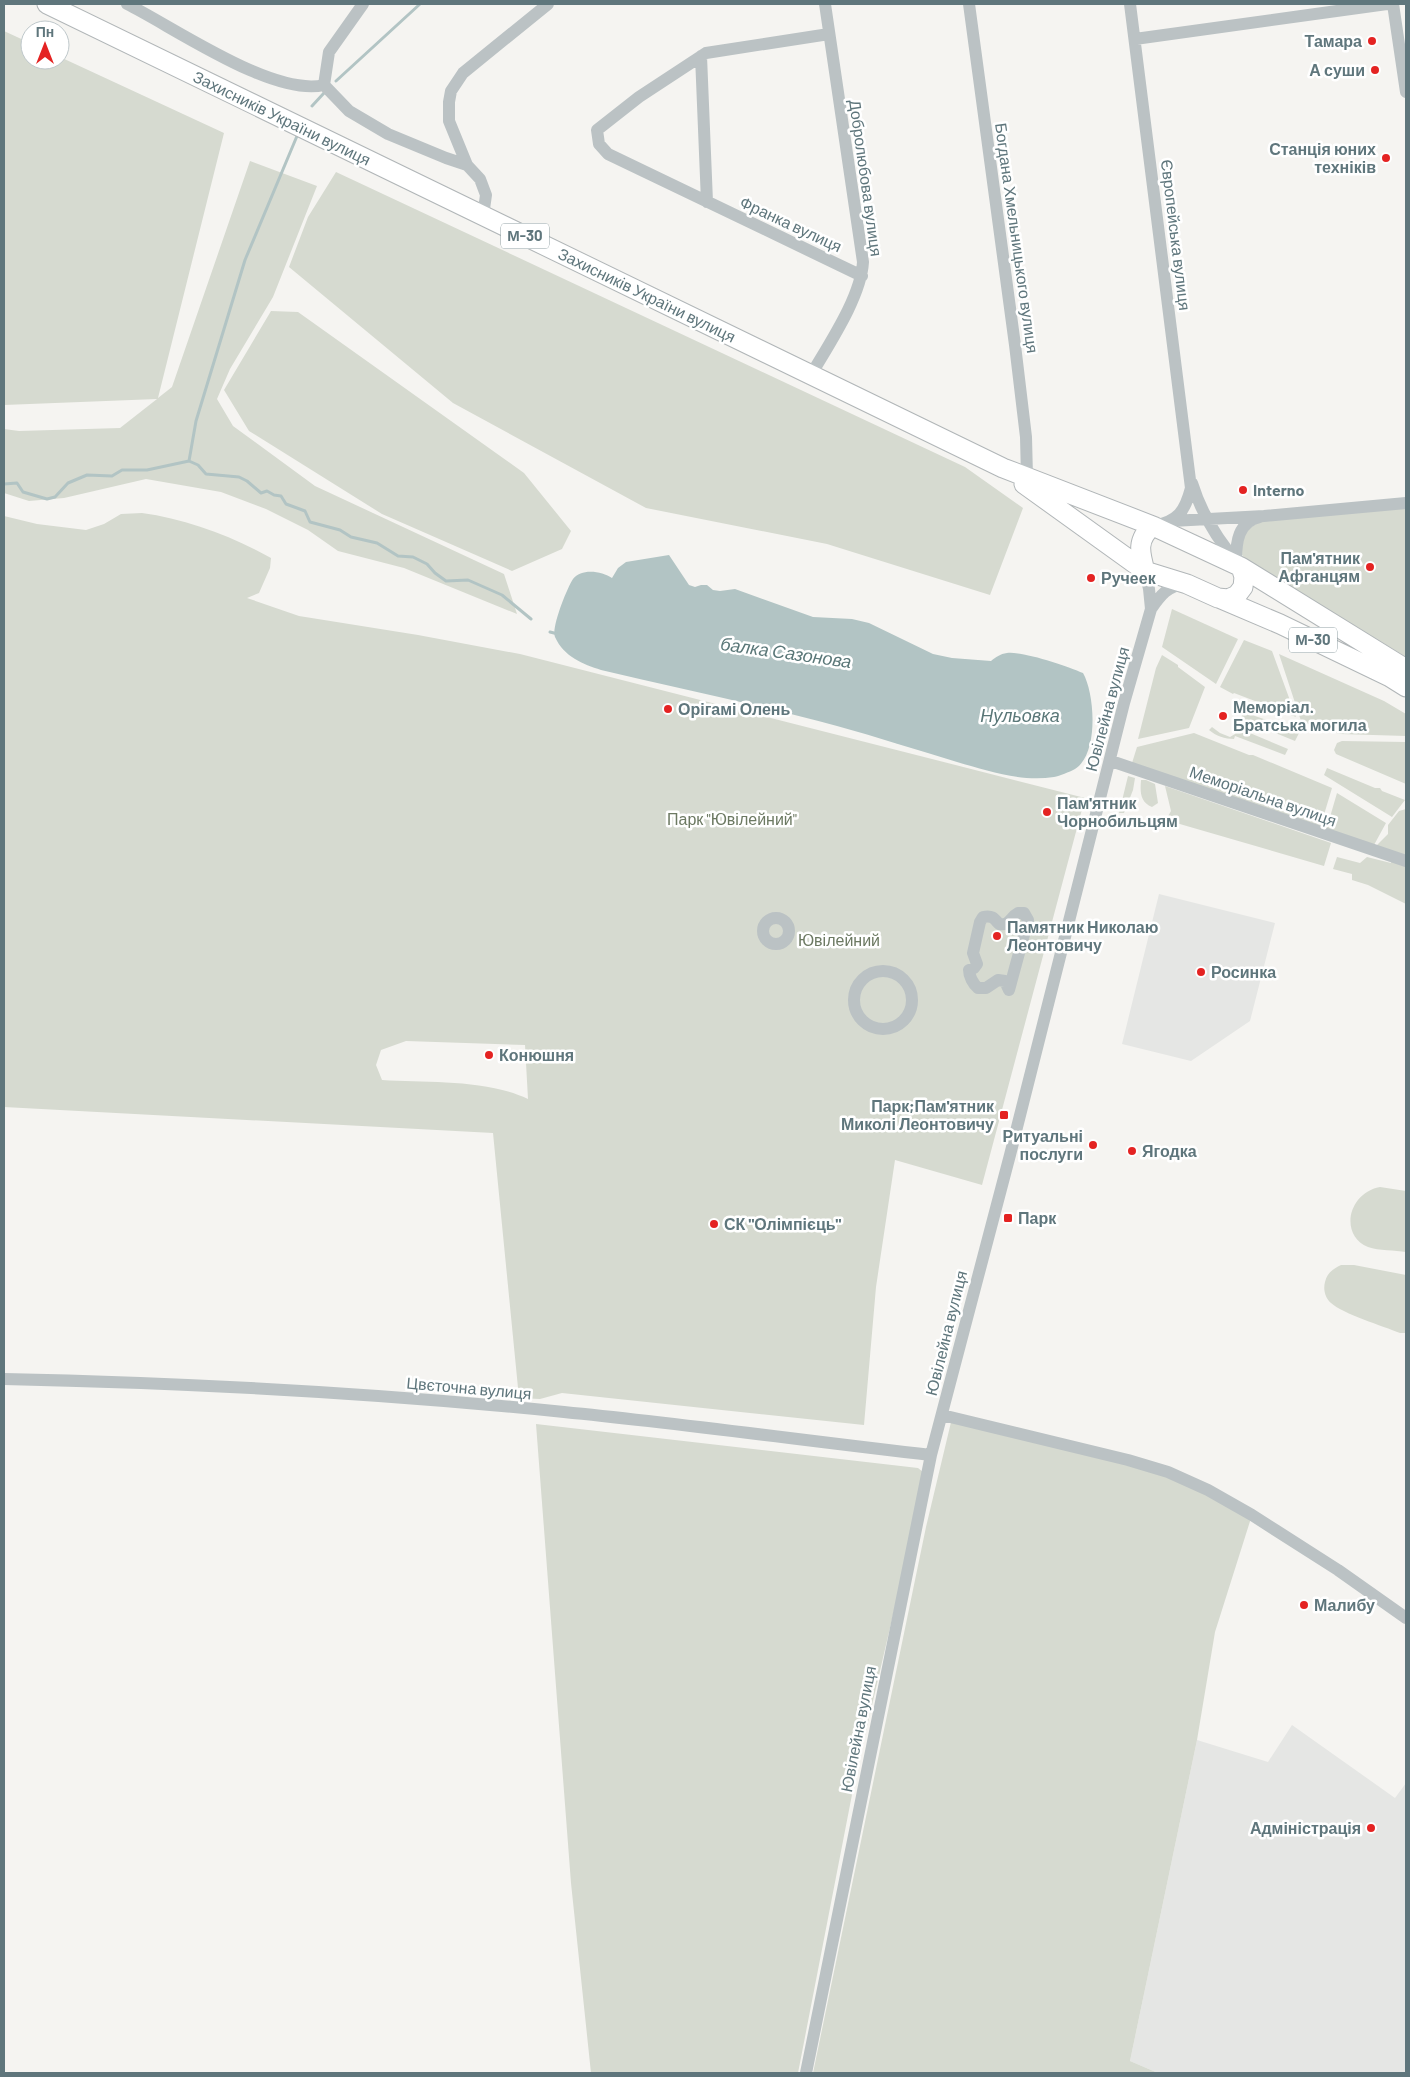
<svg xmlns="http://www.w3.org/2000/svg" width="1410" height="2077" font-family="Barlow,sans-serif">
<rect width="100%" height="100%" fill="#f5f4f1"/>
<!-- built -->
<path fill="#e5e6e4" d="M1159,894l116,29 -25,98 -59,40 -69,-17z
M1292,1725l103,73 11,-15v290h-248l-28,-12 67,-321 71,22z"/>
<!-- green -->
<path fill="#d6dad0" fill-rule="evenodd" d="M4,31l26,12v17h30v-3l164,76 -66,265 14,-11 78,-226 67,25 -44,111 -43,72 -13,30 16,27 82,60 189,88 13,40 -113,-46 -66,-17 -30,-21 -42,-21 -45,-17 -75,-13 -82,19 -35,3 -25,-8v-64l15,2 101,-3 37,-29 -153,6z
M336,172l629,295 58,41 -33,87 -163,-51 -181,-36 -193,-105 -164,-136 19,-50z
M271,311l27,1 226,161 47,58 -9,18 -50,22 -130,-57 -133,-83 -25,-41z
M1406,503v154l-161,-98 -7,-10 10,-20 21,-13z
M142,513c44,6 90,23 129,45l-1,10 -11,25 -12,5 52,18 119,19 102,19 565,144 -103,387 -87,-25 -19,127 -12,138 -302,-32 -22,6 -21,-1 -26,-265 -489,-26v-591l33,8 49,6 18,-6 17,-10zM406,1041l119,4 3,54c-42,-20 -100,-16 -146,-19l-6,-15 5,-15z
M1172,609l66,30 -22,45 -54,-37z
M1244,640l28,11 24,66 -15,-6 -1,2 -7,-5 -39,-15 -1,1 -13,-7z
M1279,654l105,47 22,13v22l-66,-2 -14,-4 -1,1 -24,-10z
M1162,655l16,10v2l27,20 -16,41 -51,11 18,-71z
M1243,712l57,19 -5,10 -54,-22z
M1212,727l8,6 10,4 5,-3 3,-6 50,21 -3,6 -50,-19 -1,3c-9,0 -18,-3 -25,-9z
M1194,733l55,22h4l79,33 -12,40 -188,-65 5,-16z
M1342,741l64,1v42l-70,-30 -2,-4 3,-7z
M1327,768l48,20h5l2,3 23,9 -13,17 -68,-42z
M1128,776l7,2 -2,12 -9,23h-5z
M1141,780h5l9,4 3,19 -6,4c-12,-5 -12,-15 -11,-27z
M1165,786l166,57 -7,23 -158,-46 5,-9z
M1337,793l49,30 -12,22 -52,-15 2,-9 6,-4z
M1406,809v95l-38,-19 -16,-5v-6l-19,-5 4,-12 23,6 7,-6 24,6v-10l-15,-7 12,-12v-9l11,-14z
M1380,1187l26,4v61c-11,-2 -27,-1 -38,-5 -29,-12 -20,-54 12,-60z
M1341,1265h13l52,10v58h-6c-17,-7 -57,-19 -69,-30 -6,-5 -8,-14 -6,-21 2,-9 8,-13 16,-17z
M952,1418l176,42 124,55 -37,117 -18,108 -67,321 28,12h-345l113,-546z
M536,1424l382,44 5,4 -24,117 -43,185 -58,299h-207l-20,-190z"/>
<!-- water -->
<path fill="#b2c4c4" d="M669,555l20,30 6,2 6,-2h6l6,5 7,1 15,-2 78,28 39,2 17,4 64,31 19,4 39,3c5,-4 9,-7 16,-8 16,-2 60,13 76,20 12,21 16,81 -8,96 -6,3 -15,7 -21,8 -33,5 -66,-6 -97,-15 -40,-12 -80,-25 -120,-36 -77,-21 -157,-37 -236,-56 -18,-6 -37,-13 -46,-33 -4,-9 12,-49 18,-58 8,-11 29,-8 39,-1l6,-10 8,-6z"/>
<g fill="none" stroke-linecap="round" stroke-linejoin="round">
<!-- stream -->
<path stroke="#b2c4c4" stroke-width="3" d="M336,81l84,-77
M312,106l12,-13
M189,461l7,-40 49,-161 52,-124
M4,484l13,-1 6,9 24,7 8,-2 13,-14 19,-8 25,1 10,-6h25l42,-9 9,4 8,9 33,3 8,4 14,12 6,-2 7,4 7,1 5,8 19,7 5,11 30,8 11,7 26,6 21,13 15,1 14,7 8,9 11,8 22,-1 34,15 29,24
M550,632l8,2"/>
<defs>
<path id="highway" d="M47,4l956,464 150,58 88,41 165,102
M1024,484l121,87 42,13 31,14 10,1 9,-4 6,-8 1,-10 -3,-10
M1145,571c-5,-18 -9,-32 8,-45
M1219,598l61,26 110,53 16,10"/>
</defs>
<!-- highway casing -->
<use href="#highway" stroke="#b1b6b8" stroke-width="21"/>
<!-- minor -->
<path stroke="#bbc2c4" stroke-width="12" d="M127,4c48,24 146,93 197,81
M969,4l46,341 11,92 1,40
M1130,4l61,484c-6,23 -13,34 -38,38
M1393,4l13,88
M829,34l-123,19 -67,44 -42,33 2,14 9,10 254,122
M1135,39l252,-35
M701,56l6,146
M324,85l25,26 39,23 58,24 21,7 13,14 6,16 -3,21
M324,85l5,-33 34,-48
M467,165l-18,-44v-19l2,-11 12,-18 85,-69
M811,375c18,-31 50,-78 52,-113l-38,-258
M1192,483c9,29 25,56 45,79
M1172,521l92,-5 142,-13
M1236,561c0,-19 2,-39 24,-44
M1151,609c9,-13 17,-24 34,-25
M1111,761l295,100
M1018,913h6l4,7 -19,70 -4,-9 -7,-1 -12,8h-8c-5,-4 -9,-12 -9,-18l5,-2 3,-4 -4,-11 7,-31 3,-5c9,-2 11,1 16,7 11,2 11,-7 19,-11z
M763 931a13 13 0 1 1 26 0a13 13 0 1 1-26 0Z
M854 1000a29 29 0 1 1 58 0a29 29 0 1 1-58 0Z
M4,1379c187,4 374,14 560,33 122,12 244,29 367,43
M942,1415l186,45 40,12 40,18 44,25 86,55 68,48
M806,2073l125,-618 79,-300 114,-452 27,-94 -2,-20 -4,-18"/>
<!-- highway -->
<use href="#highway" stroke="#fff" stroke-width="19"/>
</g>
<!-- markers -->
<g fill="#e42322" stroke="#fff" stroke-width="2">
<circle cx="1372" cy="41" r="5"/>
<circle cx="1375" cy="70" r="5"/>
<circle cx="1386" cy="158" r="5"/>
<circle cx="1243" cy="490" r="5"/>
<circle cx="1370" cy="567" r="5"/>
<circle cx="1091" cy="578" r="5"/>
<circle cx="668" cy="709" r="5"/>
<circle cx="1223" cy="716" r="5"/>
<circle cx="1047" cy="812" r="5"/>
<circle cx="997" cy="936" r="5"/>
<circle cx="1201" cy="972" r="5"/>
<circle cx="489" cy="1055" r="5"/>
<rect x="999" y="1110" width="10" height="10" rx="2.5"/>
<circle cx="1093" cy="1145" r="5"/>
<circle cx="1132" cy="1151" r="5"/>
<rect x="1003" y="1213" width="10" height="10" rx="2.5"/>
<circle cx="714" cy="1224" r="5"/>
<circle cx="1304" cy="1605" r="5"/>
<circle cx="1371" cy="1828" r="5"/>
</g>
<g text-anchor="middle" stroke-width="5" stroke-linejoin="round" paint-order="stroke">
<!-- shield labels -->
<g fill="#fff" stroke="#8f9fa3" stroke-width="1">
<rect x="501" y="223.5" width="48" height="25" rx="4"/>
<rect x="1289" y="627.5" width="48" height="25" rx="4"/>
</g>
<g font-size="15" font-weight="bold" fill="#5f767c">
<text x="525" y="241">М-30</text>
<text x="1313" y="645">М-30</text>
</g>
<!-- poi labels -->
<g font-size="16" font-weight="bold" fill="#5f767c" stroke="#fff" text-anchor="start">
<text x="1362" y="47" text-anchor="end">Тамара</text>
<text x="1365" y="76" text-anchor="end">А суши</text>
<text x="1376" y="155" text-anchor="end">Станція юних<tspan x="1376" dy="18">техніків</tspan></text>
<text x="1253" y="496">Interno</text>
<text x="1360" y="564" text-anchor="end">Пам'ятник<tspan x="1360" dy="18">Афганцям</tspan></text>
<text x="1101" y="584">Ручеек</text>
<text x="1233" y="713">Меморіал.<tspan x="1233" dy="18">Братська могила</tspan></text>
<text x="678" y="715">Орігамі Олень</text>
<text x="1057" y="809">Пам'ятник<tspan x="1057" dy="18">Чорнобильцям</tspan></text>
<text x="1007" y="933">Памятник Николаю<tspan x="1007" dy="18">Леонтовичу</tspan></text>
<text x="1211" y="978">Росинка</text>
<text x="499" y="1061">Конюшня</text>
<text x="994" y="1112" text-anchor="end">Парк;Пам'ятник<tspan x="994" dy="18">Миколі Леонтовичу</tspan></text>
<text x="1083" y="1142" text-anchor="end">Ритуальні<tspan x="1083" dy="18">послуги</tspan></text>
<text x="1142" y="1157">Ягодка</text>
<text x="1018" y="1224">Парк</text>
<text x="724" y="1230">СК "Олімпієць"</text>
<text x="1314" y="1611">Малибу</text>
<text x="1361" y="1834" text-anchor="end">Адміністрація</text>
</g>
<!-- street labels -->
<g font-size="16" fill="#5f767c" stroke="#fff">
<text transform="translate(282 118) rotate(26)" y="6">Захисників України вулиця</text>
<text transform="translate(866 178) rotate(82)" y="6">Добролюбова вулиця</text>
<text transform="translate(791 224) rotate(25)" y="6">Франка вулиця</text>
<text transform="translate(1176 235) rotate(83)" y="6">Європейська вулиця</text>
<text transform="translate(1017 238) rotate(82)" y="6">Богдана Хмельницького вулиця</text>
<text transform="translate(647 295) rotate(26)" y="6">Захисників України вулиця</text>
<text transform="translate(1107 709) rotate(-75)" y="6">Ювілейна вулиця</text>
<text transform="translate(1263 796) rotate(19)" y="6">Меморіальна вулиця</text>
<text transform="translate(946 1333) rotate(-76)" y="6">Ювілейна вулиця</text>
<text transform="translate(469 1388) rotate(5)" y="6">Цвєточна вулиця</text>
<text transform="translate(858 1729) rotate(-79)" y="6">Ювілейна вулиця</text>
</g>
<!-- park labels -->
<g font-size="16" fill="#6c7962" stroke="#fff">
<text x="732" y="825">Парк "Ювілейний"</text>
<text x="839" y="946">Ювілейний</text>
</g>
<!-- water labels -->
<g font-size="18" font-style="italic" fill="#5a7778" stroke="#fff">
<text transform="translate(786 653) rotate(8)" y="6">балка Сазонова</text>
<text x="1020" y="722">Нульовка</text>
</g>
</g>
<!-- border -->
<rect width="1410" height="2077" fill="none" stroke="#5f767c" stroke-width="10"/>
<!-- north arrow -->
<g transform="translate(45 45)"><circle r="24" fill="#ffffff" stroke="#bfc8cb"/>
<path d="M0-4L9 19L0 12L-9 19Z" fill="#e42322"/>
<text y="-8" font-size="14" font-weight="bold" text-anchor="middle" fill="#5f767c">Пн</text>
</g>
</svg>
